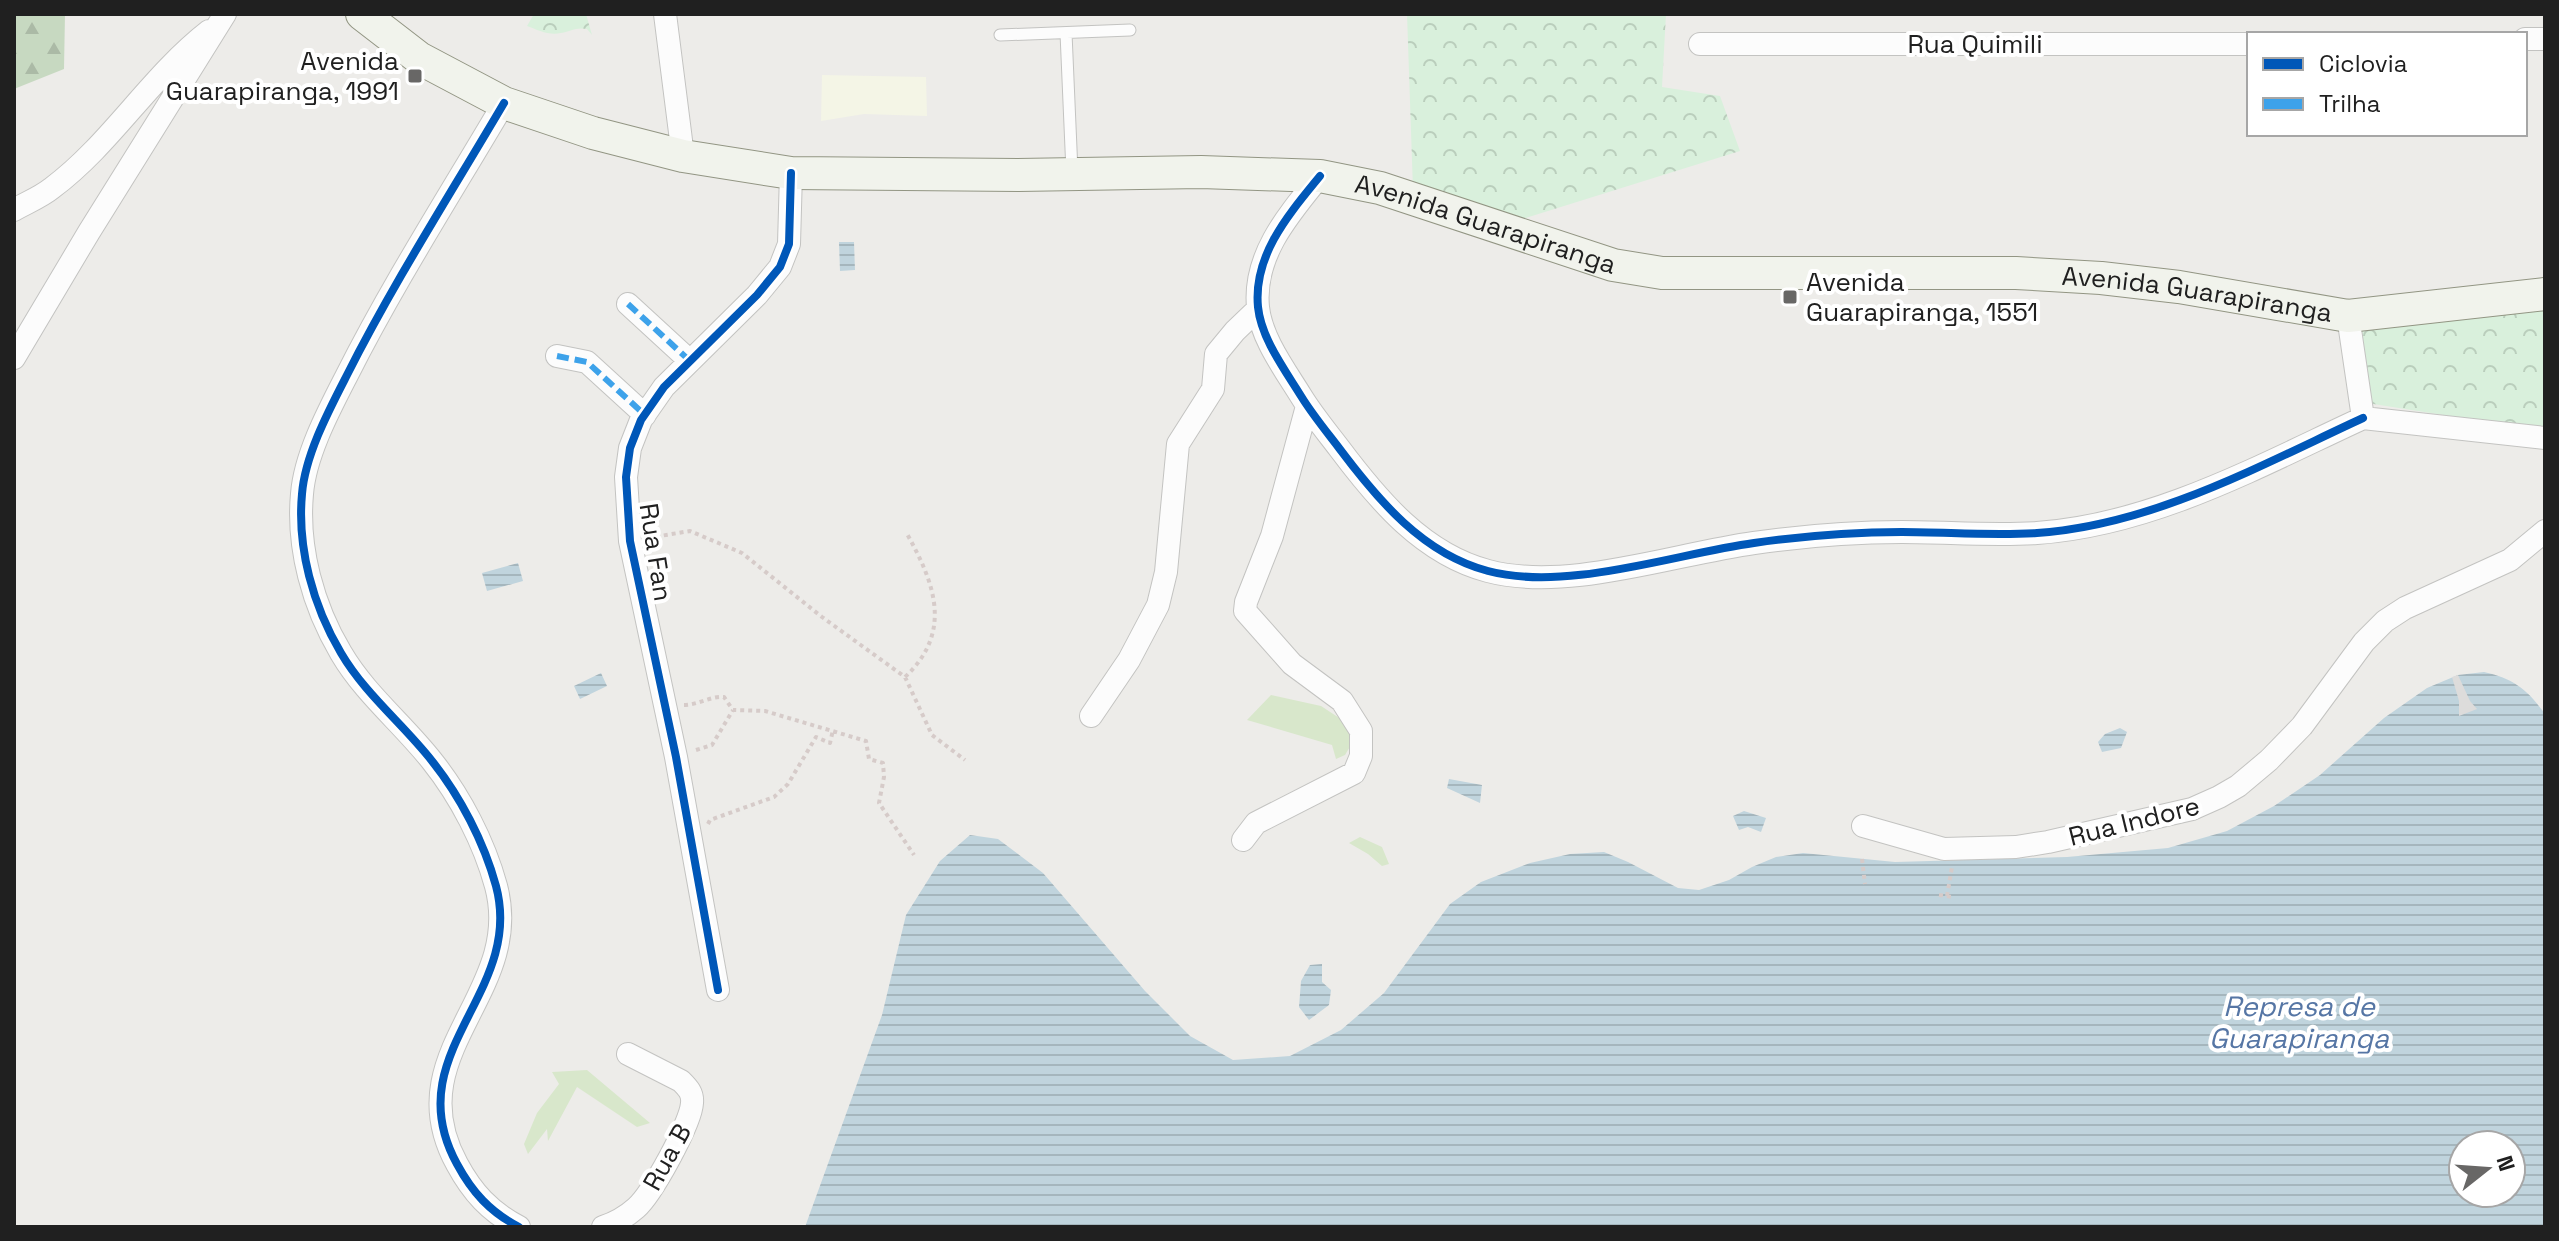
<svg xmlns="http://www.w3.org/2000/svg" width="2559" height="1241" font-family="'Space Grotesk',sans-serif">
<defs>
<pattern id="forest-firs" width="22" height="20" patternUnits="userSpaceOnUse" patternTransform="scale(2)"><rect width="22" height="20" fill="#c7d9c1"/><path d="M5 1l3.5 6h-7zM16 11l3.5 6h-7z" fill="#abbaa6"/></pattern>
<pattern id="park-crowns" width="20" height="18" patternUnits="userSpaceOnUse" patternTransform="scale(2)"><rect width="20" height="18" fill="#d9f0dc"/><path d="M2 6a3 3 0 1 1 6 0M12 15a3 3 0 1 1 6 0" fill="none" stroke="#bacebc"/></pattern>
<pattern id="water-rules" width="6" height="5" patternUnits="userSpaceOnUse" patternTransform="scale(2)"><rect width="6" height="5" fill="#c0d4dd"/><path d="M0 2.5h6" fill="none" stroke="#a5b6bd"/></pattern>
</defs>
<rect width="100%" height="100%" fill="#edece9"/>
<!-- education -->
<path fill="#f4f5e6" d="M822,75l104,2 1,39 -63,-2 -43,7z"/>
<!-- grass -->
<path fill="#d8e7cb" d="M1271,695l50,11 29,19 4,15 -9,15 -9,4 -4,-14 -85,-25z
M1360,837l22,10 7,17 -7,2 -14,-12 -19,-11z
M587,1070l63,53 -13,4 -60,-40 -29,54 -1,-12 -19,25 -4,-10 13,-31 22,-29 -7,-12z"/>
<!-- forest -->
<path fill="url(#forest-firs)" d="M14,14h51l-1,55 -50,20z"/>
<!-- park -->
<path fill="url(#park-crowns)" d="M534,14h52l6,21 -5,-6c-11,-2 -16,2 -26,4 -12,3 -23,-3 -34,-7z
M1407,14h259l-4,73 58,9 20,55 -224,70 -103,-31z
M2545,299v132l-178,-28 -7,-78z"/>
<!-- water -->
<path fill="url(#water-rules)" fill-rule="evenodd" d="M839,242h15l1,28 -15,1z
M518,563l5,18 -36,10 -5,-18z
M2484,672c30,7 43,17 61,42v513h-1740l77,-212 24,-100 34,-54 30,-26 28,4 45,34 102,118 45,45 43,24 57,-4 51,-26 43,-37 66,-89 31,-22 49,-19 40,-9 34,-2 24,10 50,26 21,2 30,-10 23,-13 24,-10 27,-4 92,9 172,-5 101,-9 59,-17 47,-25 46,-31 64,-57 43,-30 31,-13zM2463,1145h48v48h-48z
M601,673l6,13 -27,13 -6,-13z
M2120,728l7,4 -6,16 -19,4 -4,-10 7,-8z
M1449,779l33,6 -2,18 -33,-15z
M1744,811l22,7 -5,14 -13,-5 -9,3 -6,-14z
M1322,964v18l9,8 -2,15 -20,15 -10,-13 2,-26 9,-16z"/>
<!-- pier -->
<path fill="#dddcdb" d="M2458,675l12,26 7,8 -18,7v-15l-7,-24z"/>
<g fill="none" stroke-linecap="round" stroke-linejoin="round">
<defs>
<path id="service" d="M1066,33l6,139
M1000,35l130,-5"/>
<path id="minor" d="M665,14l18,142
M2525,39h20
M1700,44h549
M504,103c-53,90 -110,179 -157,272 -18,35 -42,80 -45,119 -5,54 11,112 39,159 24,41 62,71 91,108 28,35 52,81 64,125 29,108 -100,167 -39,278 15,28 33,48 62,63
M1320,176c-31,38 -67,79 -62,131 3,31 27,63 43,89 11,18 25,35 38,52 39,52 84,106 149,123 79,21 186,-17 266,-28 49,-7 99,-11 148,-11 45,0 90,4 135,1 116,-8 222,-67 326,-115
M14,210c12,-7 27,-13 38,-22 59,-44 98,-111 157,-157
M628,304l62,57
M2348,316l15,102 182,20
M557,356l30,6 58,53
M14,358l75,-126 136,-218
M1091,716l38,-56 29,-55 8,-33 12,-128 35,-55 3,-35 19,-23 23,-22
M1863,826l81,23 72,-2 32,-5 144,-33 27,-12 19,-11 31,-26 33,-34 62,-84 21,-21 20,-13 105,-48 35,-29
M1243,840l13,-17 98,-50 7,-17v-25l-19,-30 -50,-37 -47,-53 1,-9 26,-66 35,-130
M718,990l-42,-233 -46,-216 -4,-64 4,-29 11,-28 23,-33 93,-92 23,-28 9,-23 2,-71
M603,1227c12,-4 24,-11 33,-19 16,-14 55,-85 56,-105 1,-10 -4,-15 -11,-22l-53,-27"/>
<g id="secondary">
<path id="s1" d="M362,14l57,44 85,45 89,30 90,23 108,17 227,2 183,-3 119,4 60,12 233,77 49,8h354l85,5 78,9 169,29 197,-22"/>
</g>
</defs>
<!-- service casing -->
<use href="#service" stroke="#c3c3c1" stroke-width="13"/>
<!-- minor casing -->
<use href="#minor" stroke="#c3c3c1" stroke-width="24"/>
<!-- secondary casing -->
<use href="#secondary" stroke="#929583" stroke-width="34"/>
<!-- path -->
<path stroke="#d6cbc9" stroke-width="4" stroke-dasharray="4 4" stroke-linecap="butt" d="M648,538l42,-7 52,22 80,64 83,60 27,58 33,25
M905,677c49,-46 29,-95 1,-145
M684,705c14,0 26,-9 40,-8l9,13 32,1 101,30 3,18 14,4 1,14 -5,26 35,52
M696,750l16,-5 21,-35
M708,824l2,-4 64,-23 14,-13 28,-47 14,6 3,-13
M1862,859l3,25
M1939,895l14,2
M1947,896l5,-29"/>
<!-- service -->
<use href="#service" stroke="#fcfcfc" stroke-width="11"/>
<!-- minor -->
<use href="#minor" stroke="#fcfcfc" stroke-width="22"/>
<!-- secondary -->
<use href="#secondary" stroke="#f1f3ec" stroke-width="32"/>
<!-- quiet -->
<path stroke="#3da2ea" stroke-width="6" stroke-dasharray="12 6" stroke-linecap="butt" d="M628,304l62,57
M557,356l30,6 58,53"/>
<defs>
<path id="cycleway" d="M504,103c-53,90 -110,179 -157,272 -18,35 -42,80 -45,119 -5,54 11,112 39,159 24,41 62,71 91,108 28,35 52,81 64,125 29,108 -100,167 -39,278 15,28 33,48 62,63
M1320,176c-31,38 -67,79 -62,131 3,31 27,63 43,89 11,18 25,35 38,52 39,52 84,106 149,123 79,21 186,-17 266,-28 49,-7 99,-11 148,-11 45,0 90,4 135,1 116,-8 222,-67 326,-115
M718,990l-42,-233 -46,-216 -4,-64 4,-29 11,-28 23,-33 93,-92 23,-28 9,-23 2,-71"/>
</defs>
<!-- cycleway casing -->
<use href="#cycleway" stroke="#fff" stroke-width="13"/>
<!-- cycleway -->
<use href="#cycleway" stroke="#0057b8" stroke-width="8"/>
</g>
<!-- markers -->
<g fill="#686766" stroke="#fff" stroke-width="3">
<rect x="407" y="68" width="16" height="16" rx="4"/>
<rect x="1782" y="289" width="16" height="16" rx="4"/>
</g>
<g text-anchor="middle" stroke-width="8" stroke-linejoin="round" paint-order="stroke">
<!-- street labels -->
<g font-size="26" fill="#202020" stroke="#fff">
<text x="1975" y="53">Rua Quimili</text>
<text dy="9" stroke="none"><textPath href="#s1" startOffset="1166">Avenida Guarapiranga</textPath></text>
<text dy="9" stroke="none"><textPath href="#s1" startOffset="1886">Avenida Guarapiranga</textPath></text>
<text transform="translate(656 552) rotate(81)" y="9">Rua Fan</text>
<text transform="translate(2134 821) rotate(-14)" y="9">Rua Indore</text>
<text transform="translate(667 1157) rotate(-61)" y="9">Rua B</text>
</g>
<!-- poi labels -->
<g font-size="26" fill="#202020" stroke="#fff" text-anchor="end">
<text x="399" y="70">Avenida<tspan x="399" dy="30">Guarapiranga, 1991</tspan></text>
<text x="1806" y="291" text-anchor="start">Avenida<tspan x="1806" dy="30">Guarapiranga, 1551</tspan></text>
</g>
<!-- water labels -->
<g font-size="28" font-style="italic" fill="#5676a5" stroke="#fff">
<text x="2299" y="1016">Represa de<tspan x="2299" dy="32">Guarapiranga</tspan></text>
</g>
</g>
<!-- border -->
<rect width="2559" height="1241" fill="none" stroke="#202020" stroke-width="32"/>
<!-- legend -->
<rect x="2247" y="32" width="280" height="104" fill="#ffffff" stroke="#a6a6a6" stroke-width="2"/>
<rect x="2263" y="58" width="40" height="12" fill="#0057b8" stroke="#a6a6a6" stroke-width="2"/>
<text x="2319" y="72" font-size="24" fill="#202020">Ciclovia</text>
<rect x="2263" y="98" width="40" height="12" fill="#3da2ea" stroke="#a6a6a6" stroke-width="2"/>
<text x="2319" y="112" font-size="24" fill="#202020">Trilha</text>
<!-- north arrow -->
<g transform="translate(2487 1169) rotate(73)"><circle r="38" fill="#ffffff" stroke="#a6a6a6" stroke-width="2"/>
<path d="M0-6L14 30L0 20L-14 30Z" fill="#686766"/>
<text y="-12" font-size="22" font-weight="bold" text-anchor="middle" fill="#202020">N</text>
</g>
</svg>
